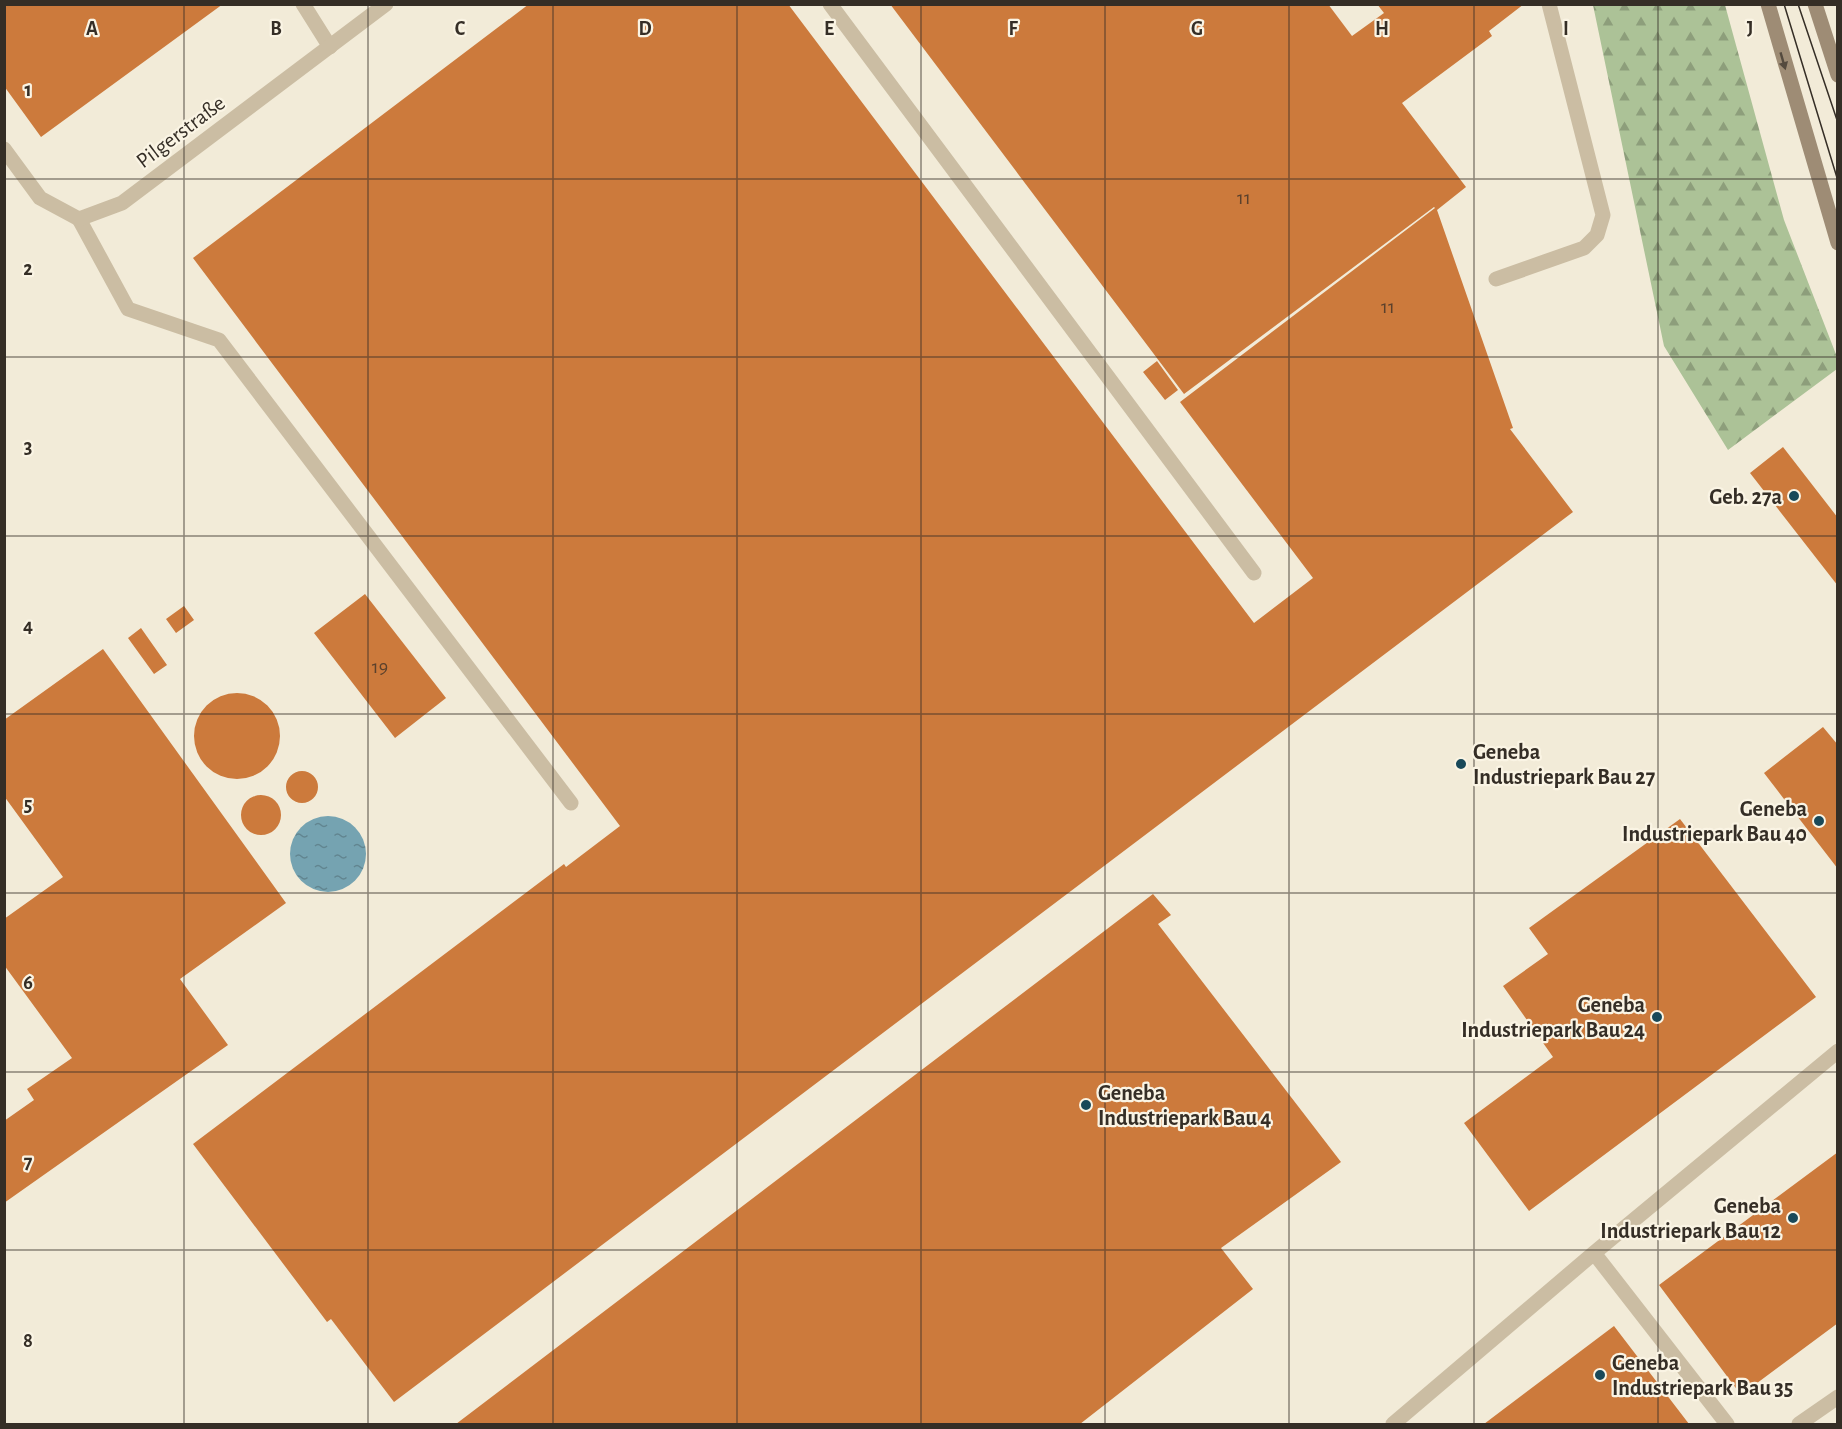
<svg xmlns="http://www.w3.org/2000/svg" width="1842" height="1429" font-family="'Alegreya Sans',sans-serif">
<defs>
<pattern id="forest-firs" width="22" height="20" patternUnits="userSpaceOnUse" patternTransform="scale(1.5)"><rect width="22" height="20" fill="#acc297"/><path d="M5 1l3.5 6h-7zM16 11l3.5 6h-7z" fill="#8d9e7b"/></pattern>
<pattern id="water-ripples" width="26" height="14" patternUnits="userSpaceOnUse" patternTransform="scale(1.5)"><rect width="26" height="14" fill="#75a3b1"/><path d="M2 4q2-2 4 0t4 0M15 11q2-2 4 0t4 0" fill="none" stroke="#618590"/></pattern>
</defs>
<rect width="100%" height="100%" fill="#f2ebd8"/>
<!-- forest -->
<path fill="url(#forest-firs)" d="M1593,5h132l59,215 53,137v12l-109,81 -64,-104z"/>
<!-- water -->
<path fill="url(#water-ripples)" d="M290 854a38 38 0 1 1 76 0a38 38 0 1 1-76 0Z"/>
<!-- building -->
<path fill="#cc7a3c" d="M4,4h219l-182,133 -37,-51z
M529,4h259l466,619 59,-45 -133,-176 255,-194 -1,-1 -250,187 -294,-390h438l24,32 32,-23 -7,-9h147l-35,27 3,5 -90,67 64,84 -29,23 76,218 -3,1 63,83 -1179,890 -63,-83 -4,3 -134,-178 371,-280 2,3 54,-41 -427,-568z
M1157,361l21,29 -13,10 -22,-28z
M1783,447l55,71v68l-88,-113z
M365,594l81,104 -51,40 -81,-105z
M184,606l10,14 -18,13 -10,-14z
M141,628l26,37 -13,9 -26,-36z
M103,649l183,254 -106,76 48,66 -224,158v-82l30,-21 -7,-11 45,-31 -68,-93v-46l59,-42 -59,-81v-76z
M194 736a43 43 0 1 1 86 0a43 43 0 1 1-86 0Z
M1823,727l15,18v124l-74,-96z
M286 787a16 16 0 1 1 32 0a16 16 0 1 1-32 0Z
M241 815a20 20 0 1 1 40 0a20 20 0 1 1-40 0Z
M1680,819l136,178 -287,214 -65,-88 89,-66 -50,-71 45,-32 -19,-26z
M1153,894l18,21 -13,9 183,238 -120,86 32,41 -173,135h-624z
M1838,1152v171l-97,72 -82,-110z
M1614,1326l75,98h-205z"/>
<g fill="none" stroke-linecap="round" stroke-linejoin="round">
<!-- lane -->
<path stroke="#cbbda3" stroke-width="15" d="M303,4l27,43
M79,219l49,90 91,31 352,463
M1496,279l88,-31 13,-13 6,-20 -54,-211
M1594,1253l133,171
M1393,1424l201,-171 244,-202
M1799,1424l39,-27"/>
<!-- street -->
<path stroke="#cbbda3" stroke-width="15" d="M830,4l424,569
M4,149l36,49 39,21 43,-16 264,-199"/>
<!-- secondary -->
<path stroke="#9e8c75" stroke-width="15" d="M1768,4l70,239
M1815,4l23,71"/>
<!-- tram -->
<path stroke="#352e26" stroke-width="1.5" d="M1784,4l54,177
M1798,4l40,119"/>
</g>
<!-- one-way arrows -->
<defs><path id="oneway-solid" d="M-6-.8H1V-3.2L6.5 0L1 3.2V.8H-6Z" transform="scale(1.5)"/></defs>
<use fill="#544a3e" href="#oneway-solid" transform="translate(1783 61) rotate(74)"/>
<!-- grid -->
<path fill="none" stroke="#352e26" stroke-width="1.5" stroke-opacity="0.55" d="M184,4v1420M368,4v1420M553,4v1420M737,4v1420M921,4v1420M1105,4v1420M1289,4v1420M1474,4v1420M1658,4v1420M4,179h1834M4,357h1834M4,536h1834M4,714h1834M4,893h1834M4,1072h1834M4,1250h1834"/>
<!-- markers -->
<g fill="#194959" stroke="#faf4e4" stroke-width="2">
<circle cx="1794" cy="496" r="6"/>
<circle cx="1461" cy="764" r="6"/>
<circle cx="1819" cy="821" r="6"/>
<circle cx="1657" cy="1017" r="6"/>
<circle cx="1086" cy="1105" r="6"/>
<circle cx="1793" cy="1218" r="6"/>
<circle cx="1600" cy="1375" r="6"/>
</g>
<g text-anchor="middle" stroke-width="4.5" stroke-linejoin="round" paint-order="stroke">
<!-- number labels -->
<g font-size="20" fill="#5b412c">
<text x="1244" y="204">11</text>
<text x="1388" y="313">11</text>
<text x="380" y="673">19</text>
</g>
<!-- street labels -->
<g font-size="22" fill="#352e26" stroke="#faf4e4">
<text transform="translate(180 131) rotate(-37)" y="8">Pilgerstraße</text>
</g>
<!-- poi labels -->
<g font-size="22" font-weight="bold" fill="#352e26" stroke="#faf4e4" text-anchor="end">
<text x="1782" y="504">Geb. 27a</text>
<text x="1473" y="759" text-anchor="start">Geneba<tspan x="1473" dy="25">Industriepark Bau 27</tspan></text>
<text x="1807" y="816">Geneba<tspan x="1807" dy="25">Industriepark Bau 40</tspan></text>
<text x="1645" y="1012">Geneba<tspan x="1645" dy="25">Industriepark Bau 24</tspan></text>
<text x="1098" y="1100" text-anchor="start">Geneba<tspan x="1098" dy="25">Industriepark Bau 4</tspan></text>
<text x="1781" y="1213">Geneba<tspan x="1781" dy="25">Industriepark Bau 12</tspan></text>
<text x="1612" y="1370" text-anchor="start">Geneba<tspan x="1612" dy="25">Industriepark Bau 35</tspan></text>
</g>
</g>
<g font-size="20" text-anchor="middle" font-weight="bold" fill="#352e26" stroke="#faf4e4" stroke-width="4.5" stroke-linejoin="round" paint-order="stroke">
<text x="92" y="35">A</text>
<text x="276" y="35">B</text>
<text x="460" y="35">C</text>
<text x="645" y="35">D</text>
<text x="829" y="35">E</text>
<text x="1013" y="35">F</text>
<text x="1197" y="35">G</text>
<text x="1382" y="35">H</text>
<text x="1566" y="35">I</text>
<text x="1750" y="35">J</text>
<text x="28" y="96">1</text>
<text x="28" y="275">2</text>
<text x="28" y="453">3</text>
<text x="28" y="632">4</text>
<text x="28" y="811">5</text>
<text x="28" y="989">6</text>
<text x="28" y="1168">7</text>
<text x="28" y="1347">8</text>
</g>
<!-- border -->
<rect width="1842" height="1429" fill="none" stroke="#352e26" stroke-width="12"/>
</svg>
